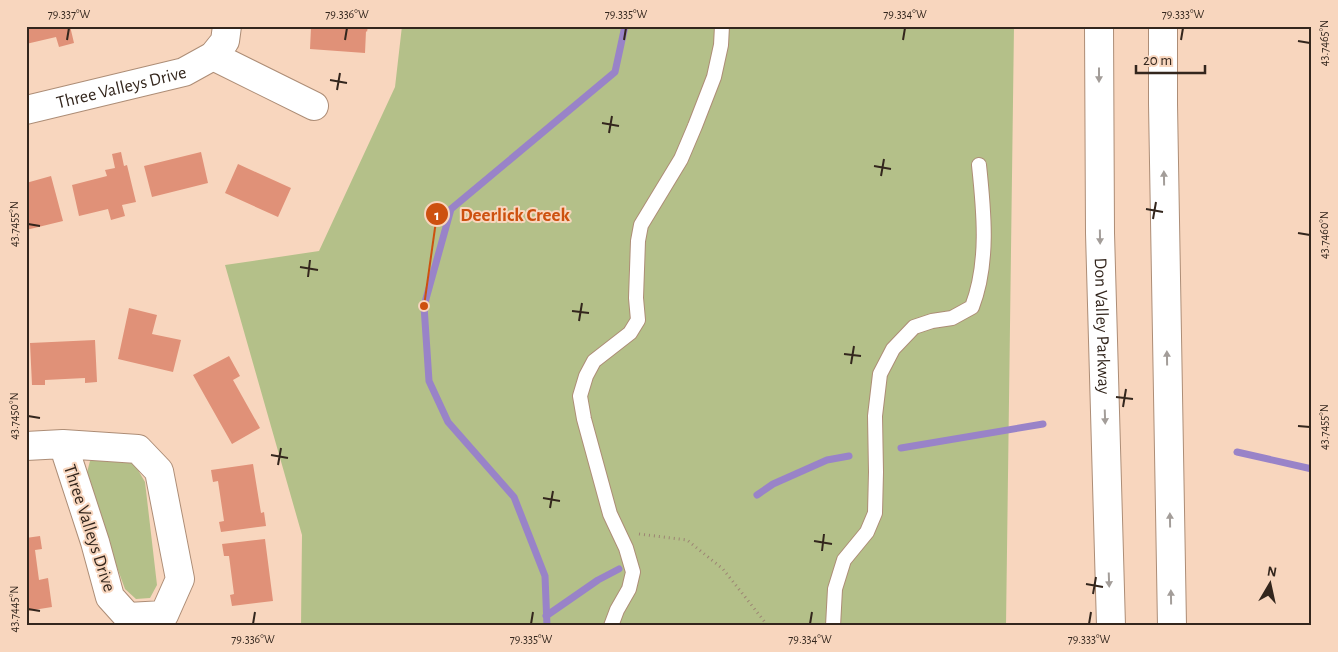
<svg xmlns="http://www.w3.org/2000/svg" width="1338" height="652" font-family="'Alegreya Sans',sans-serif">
<rect width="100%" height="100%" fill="#f8d6be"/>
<!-- green -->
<path fill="#b4c089" d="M402,26h612l-8,600h-705l1,-91 -77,-270 94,-14 76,-164z
M103,455l28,3 14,24 12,103 -7,13 -14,1 -11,-10 -40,-109 5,-19z"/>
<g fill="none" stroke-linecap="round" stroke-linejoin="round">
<!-- stream -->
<path stroke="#9983c8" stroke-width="7" d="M901,448l142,-24
M1237,452l75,17
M757,495l16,-11 54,-24 22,-4
M546,616l52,-36 21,-11
M547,626l-2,-50 -31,-79 -66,-75 -19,-41 -5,-75 27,-97 164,-137 10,-46"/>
</g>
<!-- building -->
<path fill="#e09178" d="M26,26h44l4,17 -15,4 -3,-10 -30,7z
M325,26h43l-1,6 -1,-1 -1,22 -55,-4 1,-22 14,1z
M121,152l3,14 3,-1 9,37 -14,3 3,11 -14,4 -3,-11 -29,7 -7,-31 35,-9 -2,-6 10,-2 -3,-14z
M201,152l7,31 -56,14 -8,-31z
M238,164l53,24 -13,29 -53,-24z
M51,176l12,45 -37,9v-47z
M129,308l28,7 -5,19 29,6 -8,32 -55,-13z
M95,340l2,42 -12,1v-5l-40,2v5h-13l-2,-42z
M229,356l11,20 -7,4 27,48 -28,16 -39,-69z
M253,464l8,49 3,-1 2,14 -45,6 -2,-10 5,-1 -6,-40 -5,1 -2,-12z
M40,536l2,13 -7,1 4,30 9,-2 4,29 -25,4 -1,-73z
M265,539l8,62 -41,5 -2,-11 4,-1 -5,-38h-5l-2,-12z"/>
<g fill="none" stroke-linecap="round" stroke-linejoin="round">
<defs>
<path id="service" d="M611,626l6,-16 12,-21 4,-17 -7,-24 -16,-34 -26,-95 -4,-23 6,-20 8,-15 36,-28 8,-13 -2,-22 2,-57 3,-16 40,-66 14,-33 19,-49 7,-32 1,-19
M833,626l2,-37 9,-29 23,-28 8,-19 1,-41 -1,-56 5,-42 13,-25 21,-22 18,-6 20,-3 20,-11c17,-44 12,-95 7,-142"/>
<g id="minor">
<path d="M213,56l101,50"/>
<path id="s1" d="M26,110l158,-38 29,-16 12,-15 2,-15"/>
<path d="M26,446l37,-2 75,5 21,22 21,108 -16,36 -36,2 -18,-20 -15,-55 -32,-98"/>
</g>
<g id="motorway">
<path id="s2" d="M1099,26l1,207 11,393"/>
<path d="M1163,26v78l9,522"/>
</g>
</defs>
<!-- service casing -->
<use href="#service" stroke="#ad8d76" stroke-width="16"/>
<!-- minor casing -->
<use href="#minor" stroke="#ad8d76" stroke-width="30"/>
<!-- motorway casing -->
<use href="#motorway" stroke="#ad8d76" stroke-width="30"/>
<!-- path -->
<path stroke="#9c8473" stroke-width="3" stroke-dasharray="1 4" stroke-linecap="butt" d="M639,534l48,6 36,29 45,57"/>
<!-- service -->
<use href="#service" stroke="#fff" stroke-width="14"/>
<!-- minor -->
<use href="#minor" stroke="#fff" stroke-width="28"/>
<!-- motorway -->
<use href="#motorway" stroke="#fff" stroke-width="28"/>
</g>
<!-- one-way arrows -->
<defs><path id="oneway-solid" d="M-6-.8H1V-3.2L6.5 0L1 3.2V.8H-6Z" transform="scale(1.25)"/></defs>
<g fill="#a39d99">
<use href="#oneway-solid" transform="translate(1099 75) rotate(90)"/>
<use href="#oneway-solid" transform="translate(1164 178) rotate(-91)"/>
<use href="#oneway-solid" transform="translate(1100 237) rotate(89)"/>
<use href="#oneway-solid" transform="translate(1167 358) rotate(-91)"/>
<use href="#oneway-solid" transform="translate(1105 417) rotate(88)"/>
<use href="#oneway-solid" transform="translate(1170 520) rotate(-91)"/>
<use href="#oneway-solid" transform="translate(1109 580) rotate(88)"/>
<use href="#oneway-solid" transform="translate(1171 597) rotate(-91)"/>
</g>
<!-- ticks -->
<path fill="none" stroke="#33261d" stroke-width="2" d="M67,40l2,-12M345,40l2,-12M624,40l2,-12M903,40l2,-12M1181,40l2,-12M1298,41l12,2M330,80l17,3M337,90l3,-17M602,123l17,3M609,133l3,-17M874,166l17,3M881,176l3,-17M1146,209l17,3M1153,219l3,-17M28,224l12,2M1298,233l12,2M300,267l18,3M308,277l2,-17M572,311l17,2M579,321l3,-18M844,354l17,2M851,364l3,-18M1116,397l17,2M1123,407l3,-18M28,416l12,2M1298,426l12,1M271,455l17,3M278,465l3,-17M543,498l17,3M550,508l3,-17M814,541l18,3M822,551l2,-17M1086,584l17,3M1093,594l3,-17M28,609l12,2M253,624l2,-12M531,624l2,-12M810,624l2,-12M1089,624l2,-12"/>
<g text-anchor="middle" stroke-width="4" stroke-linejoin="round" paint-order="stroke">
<!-- street labels -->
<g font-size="18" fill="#33261d" stroke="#f8d6be">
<text dy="6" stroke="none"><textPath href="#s1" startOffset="98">Three Valleys Drive</textPath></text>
<text dy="6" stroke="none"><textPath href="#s2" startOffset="300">Don Valley Parkway</textPath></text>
<text transform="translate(90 528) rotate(72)" y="6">Three Valleys Drive</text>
</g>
</g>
<!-- callouts -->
<path fill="none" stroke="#cd510f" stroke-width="2" d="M424 306L437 214"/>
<g fill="#cd510f" stroke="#f8d6be" stroke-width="2">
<circle cx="424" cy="306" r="5"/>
<circle cx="437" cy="214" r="12"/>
</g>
<g font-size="15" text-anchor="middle" font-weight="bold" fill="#fff">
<text x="437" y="220">1</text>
</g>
<g font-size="19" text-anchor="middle" font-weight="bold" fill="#cd510f" stroke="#f8d6be" stroke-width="4" stroke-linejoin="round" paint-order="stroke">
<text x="515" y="221">Deerlick Creek</text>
</g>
<!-- border -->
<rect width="1338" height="652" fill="none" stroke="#f8d6be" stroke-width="55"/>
<!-- north arrow -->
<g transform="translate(1270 584) rotate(9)" stroke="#f8d6be" stroke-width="4" paint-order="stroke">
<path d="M0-4L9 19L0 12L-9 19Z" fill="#33261d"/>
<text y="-8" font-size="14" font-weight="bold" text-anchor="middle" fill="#33261d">N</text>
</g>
<!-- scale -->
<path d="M1136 65v8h69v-8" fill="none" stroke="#33261d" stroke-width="2.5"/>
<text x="1143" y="65" font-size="15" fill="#33261d" stroke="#f8d6be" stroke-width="4" paint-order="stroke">20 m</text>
<rect x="28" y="28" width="1282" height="596" fill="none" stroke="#33261d" stroke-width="2"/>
<g font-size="12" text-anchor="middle" fill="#33261d">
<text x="69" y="18">79.337°W</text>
<text x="347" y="18">79.336°W</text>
<text x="626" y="18">79.335°W</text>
<text x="905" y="18">79.334°W</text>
<text x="1183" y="18">79.333°W</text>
<text transform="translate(1324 43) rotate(-90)" y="4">43.7465°N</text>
<text transform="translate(14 224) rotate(-90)" y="4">43.7455°N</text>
<text transform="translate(1324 235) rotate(-90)" y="4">43.7460°N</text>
<text transform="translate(14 416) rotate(-90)" y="4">43.7450°N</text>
<text transform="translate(1324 427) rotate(-90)" y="4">43.7455°N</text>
<text transform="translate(14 609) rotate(-90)" y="4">43.7445°N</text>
<text x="253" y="643">79.336°W</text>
<text x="531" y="643">79.335°W</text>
<text x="810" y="643">79.334°W</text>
<text x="1089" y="643">79.333°W</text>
</g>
</svg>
